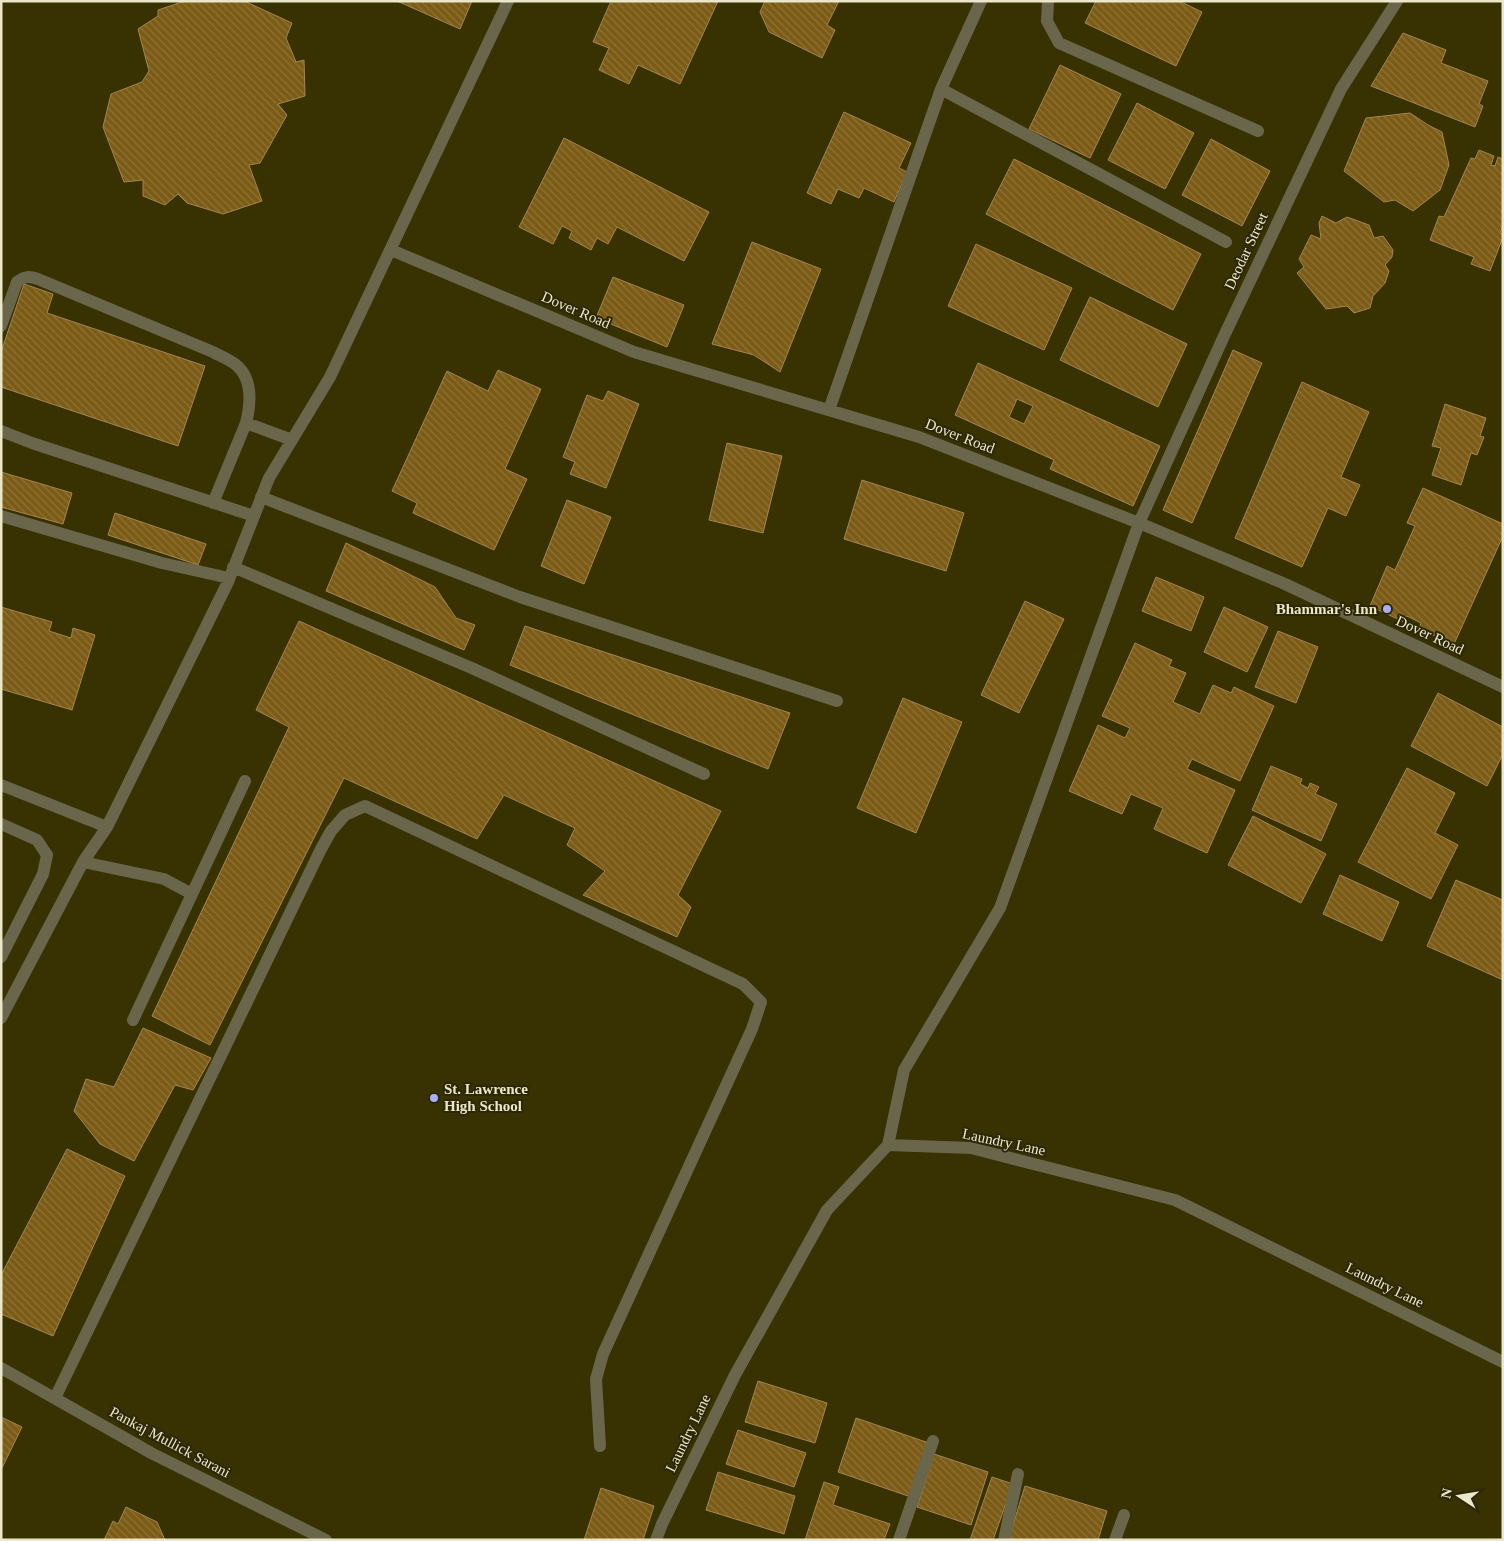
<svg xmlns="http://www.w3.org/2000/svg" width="1504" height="1541" font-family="'Times New Roman',serif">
<defs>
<pattern id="building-back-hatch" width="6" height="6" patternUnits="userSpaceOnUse" patternTransform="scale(1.25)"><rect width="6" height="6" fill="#7b5b16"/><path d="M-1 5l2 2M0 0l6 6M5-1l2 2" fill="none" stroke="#8e7337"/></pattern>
</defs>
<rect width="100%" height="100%" fill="#383101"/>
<!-- building -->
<path fill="url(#building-back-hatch)" stroke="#a48650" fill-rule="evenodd" d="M185,1h59l48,22 -6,15 10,24 8,-2 1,36 -27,8 9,11 -27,48 -11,2 13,36 -39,13 -36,-11 -9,-9 -13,11 -22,-9v-16l-19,2 -21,-55 8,-33 31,-12 7,-11 -11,-42 20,-13v-6z
M397,1h75l-12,28z
M611,1h107l-38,83 -42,-19 -9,19 -30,-14 10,-22 -16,-6z
M765,1h74l-12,24 8,5 -13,28 -53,-26 -9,-20z
M1096,1h83l23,11 -26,54 -91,-43z
M1403,33l43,17 -5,13 47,18 -9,23 4,2 -8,21 -104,-41z
M1060,65l61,29 -31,64 -61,-29z
M1137,103l57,30 -29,56 -57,-29z
M844,112l67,31 -12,25 8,4 -13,30 -30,-14 -5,10 -21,-9 -7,15 -24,-11z
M1410,113l18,12 14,7 7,33 -9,25 -27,21 -18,-11 -11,2 -40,-31 22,-53z
M564,138l145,74 -25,49 -67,-34 -9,17 -11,-6 -6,12 -22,-12 3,-7 -10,-5 -9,18 -34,-17z
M1211,139l59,32 -28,55 -60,-31z
M1479,150l15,6 -3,9 4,1 3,-9 5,2v67l-3,7 3,1v3l-13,34 -19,-7 3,-7 -44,-17 9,-24 5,1 27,-59 4,1z
M1014,159l187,95 -28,56 -187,-96z
M1322,216l14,7 11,-6 22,8 5,13 9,-2 10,14 -1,7 -7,8 4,6 -4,12 -12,13 -3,12 -16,5 -7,-7 -21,3 -29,-36 7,-6 -5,-8 12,-24 10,4 -2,-16z
M752,242l69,27 -41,103 -26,-17 -42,-11z
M976,244l96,44 -28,62 -96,-44z
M613,277l71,28 -17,42 -71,-29z
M24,284l29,10 -6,19 158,53 -27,80 -177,-59v-35z
M1090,297l97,47 -29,63 -98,-47z
M1233,350l29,13 -70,160 -29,-13z
M978,363l182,83 -27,60 -83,-37 4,-9 -99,-45zM1017,399l16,7 -9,18 -15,-7z
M498,370l43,19 -36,80 22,10 -33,71 -81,-37 4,-10 -25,-12 55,-120 41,20z
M1302,382l67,30 -28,65 19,8 -14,31 -18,-8 -26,59 -67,-29z
M608,391l31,13 -33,84 -36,-14 5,-12 -12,-5 24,-62 16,6z
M1445,404l41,14 -6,18 4,1 -7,18 -6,-2 -10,32 -29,-10 9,-27 -9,-2z
M727,443l55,13 -19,77 -54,-13z
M1,472l71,21 -9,31 -62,-17z
M862,480l102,33 -18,58 -102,-32z
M1423,488l80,36v12l-49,108 -35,-15 2,-6 -14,-7 -3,6 -34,-16 17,-40 8,4 20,-44 -8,-3z
M567,500l44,17 -27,67 -43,-18z
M115,513l91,31 -8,21 -90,-30z
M346,543l89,44 21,31 19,7 -11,25 -138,-59z
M1156,577l48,20 -13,34 -49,-20z
M1025,601l39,18 -45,94 -38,-18z
M1,607l51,15 -3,9 22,7 2,-10 22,7 -23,75 -71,-21z
M1224,607l44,20 -21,45 -43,-20z
M299,621l422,190 -43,84 13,12 -14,30 -94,-42 22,-24 -38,-26 8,-17 -71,-33 -27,44 -133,-61 -134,267 -58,-29 137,-289 -33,-17z
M525,626l265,87 -22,56 -258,-104z
M1278,631l40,16 -22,56 -41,-16z
M1135,643l37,17 -3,6 17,7 -13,29 27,12 13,-29 18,8 3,-6 40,19 -34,75 -48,-22 -5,10 48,21 -28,63 -53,-24 9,-21 -32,-14 -9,20 -53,-23 29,-66 27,13 5,-10 -28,-12z
M1438,693l65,34v27l-16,32 -76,-40z
M903,698l59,24 -46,111 -59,-25z
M1271,766l31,13 -2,5 8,4 2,-5 9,4 -4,7 22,10 -16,37 -69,-31z
M1407,768l48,25 -20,40 23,12 -27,54 -73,-37z
M1253,816l73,38 -25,49 -73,-38z
M1340,875l59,27 -17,39 -59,-27z
M1456,880l47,20v80l-76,-34z
M143,1028l68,30 -18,32 -18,-5 -41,76 -34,-17 -26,-33 12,-32 28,8z
M67,1149l58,27 -72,160 -52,-22v-39z
M758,1381l69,22 -12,40 -70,-21z
M1,1417l21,10 -21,43z
M856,1418l73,25 -18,54 -73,-25z
M738,1430l68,23 -12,34 -68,-23z
M934,1454l54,18 -17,53 -54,-18z
M718,1472l77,24 -11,38 -78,-24z
M992,1477l21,7 -20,56h-23z
M824,1482l15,5 -6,18 57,19 -6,16h-79z
M1025,1486l82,25 -9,29h-83l-6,-2z
M601,1488l53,18 -11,34h-59z
M126,1507l31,15 8,18h-61l9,-19 5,3z"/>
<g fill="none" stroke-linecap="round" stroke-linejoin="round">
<!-- minor -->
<path stroke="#6a664b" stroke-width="12" d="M1048,1l-1,20 12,22 199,88
M941,89l285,153
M391,250l243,102 285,85 220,86 146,61 218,103
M1,326l16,-44c8,-6 12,-6 21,-3l175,73c7,4 15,7 22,12 18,14 16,39 11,59l46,17
M829,410l112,-321 40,-88
M1,431l31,12 222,73
M261,497l259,100 317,104
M213,503l33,-80
M1,516l161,47 67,15
M233,567l241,102 230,105
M1,785l106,42
M1,824l36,16 10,15 -4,19 -42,83
M83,862l81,17 28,15
M1,1018l82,-156 24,-35 121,-245 41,-104 61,-101 178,-376
M133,1020l112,-239
M888,1145l16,-75 96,-162 139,-385 85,-187 117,-247 56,-88
M1,1368l152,86 173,86
M55,1398l266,-549 10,-18 14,-16 20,-9 378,178 18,18 -9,27 -11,24 -138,301 -7,25 4,67
M656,1540l6,-16 73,-149 92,-165 61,-65 83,3 204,52 328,162
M899,1540l34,-99
M1004,1540l14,-66
M1115,1540l9,-25"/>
</g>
<!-- markers -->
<g fill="#abaffb" stroke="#2c2707" stroke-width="2">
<circle cx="1387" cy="609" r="5"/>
<circle cx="434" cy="1098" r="5"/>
</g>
<g text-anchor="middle" stroke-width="4" stroke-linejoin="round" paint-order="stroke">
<!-- street labels -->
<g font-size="15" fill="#ebe7c9" stroke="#2c2707">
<text transform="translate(1246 251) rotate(-65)" y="5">Deodar Street</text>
<text transform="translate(576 310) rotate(23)" y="5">Dover Road</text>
<text transform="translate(960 436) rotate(21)" y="5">Dover Road</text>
<text transform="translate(1430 635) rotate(25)" y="5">Dover Road</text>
<text transform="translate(1004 1142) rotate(12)" y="5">Laundry Lane</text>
<text transform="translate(1385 1285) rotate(26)" y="5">Laundry Lane</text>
<text transform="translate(688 1433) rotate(-64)" y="5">Laundry Lane</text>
<text transform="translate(170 1442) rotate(28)" y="5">Pankaj Mullick Sarani</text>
</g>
<!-- poi labels -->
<g font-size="15" font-weight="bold" fill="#ebe7c9" stroke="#2c2707" text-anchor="end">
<text x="1377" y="614">Bhammar's Inn</text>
<text x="444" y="1094" text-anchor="start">St. Lawrence<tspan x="444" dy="17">High School</tspan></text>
</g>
</g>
<!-- border -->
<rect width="1504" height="1541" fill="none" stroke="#ebe7c9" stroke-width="5"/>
<!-- north arrow -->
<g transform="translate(1459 1496) rotate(282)" stroke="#2c2707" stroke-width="4" paint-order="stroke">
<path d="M0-4L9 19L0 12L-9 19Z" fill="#ebe7c9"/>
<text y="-8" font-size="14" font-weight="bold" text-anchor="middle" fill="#ebe7c9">N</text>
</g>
</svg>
